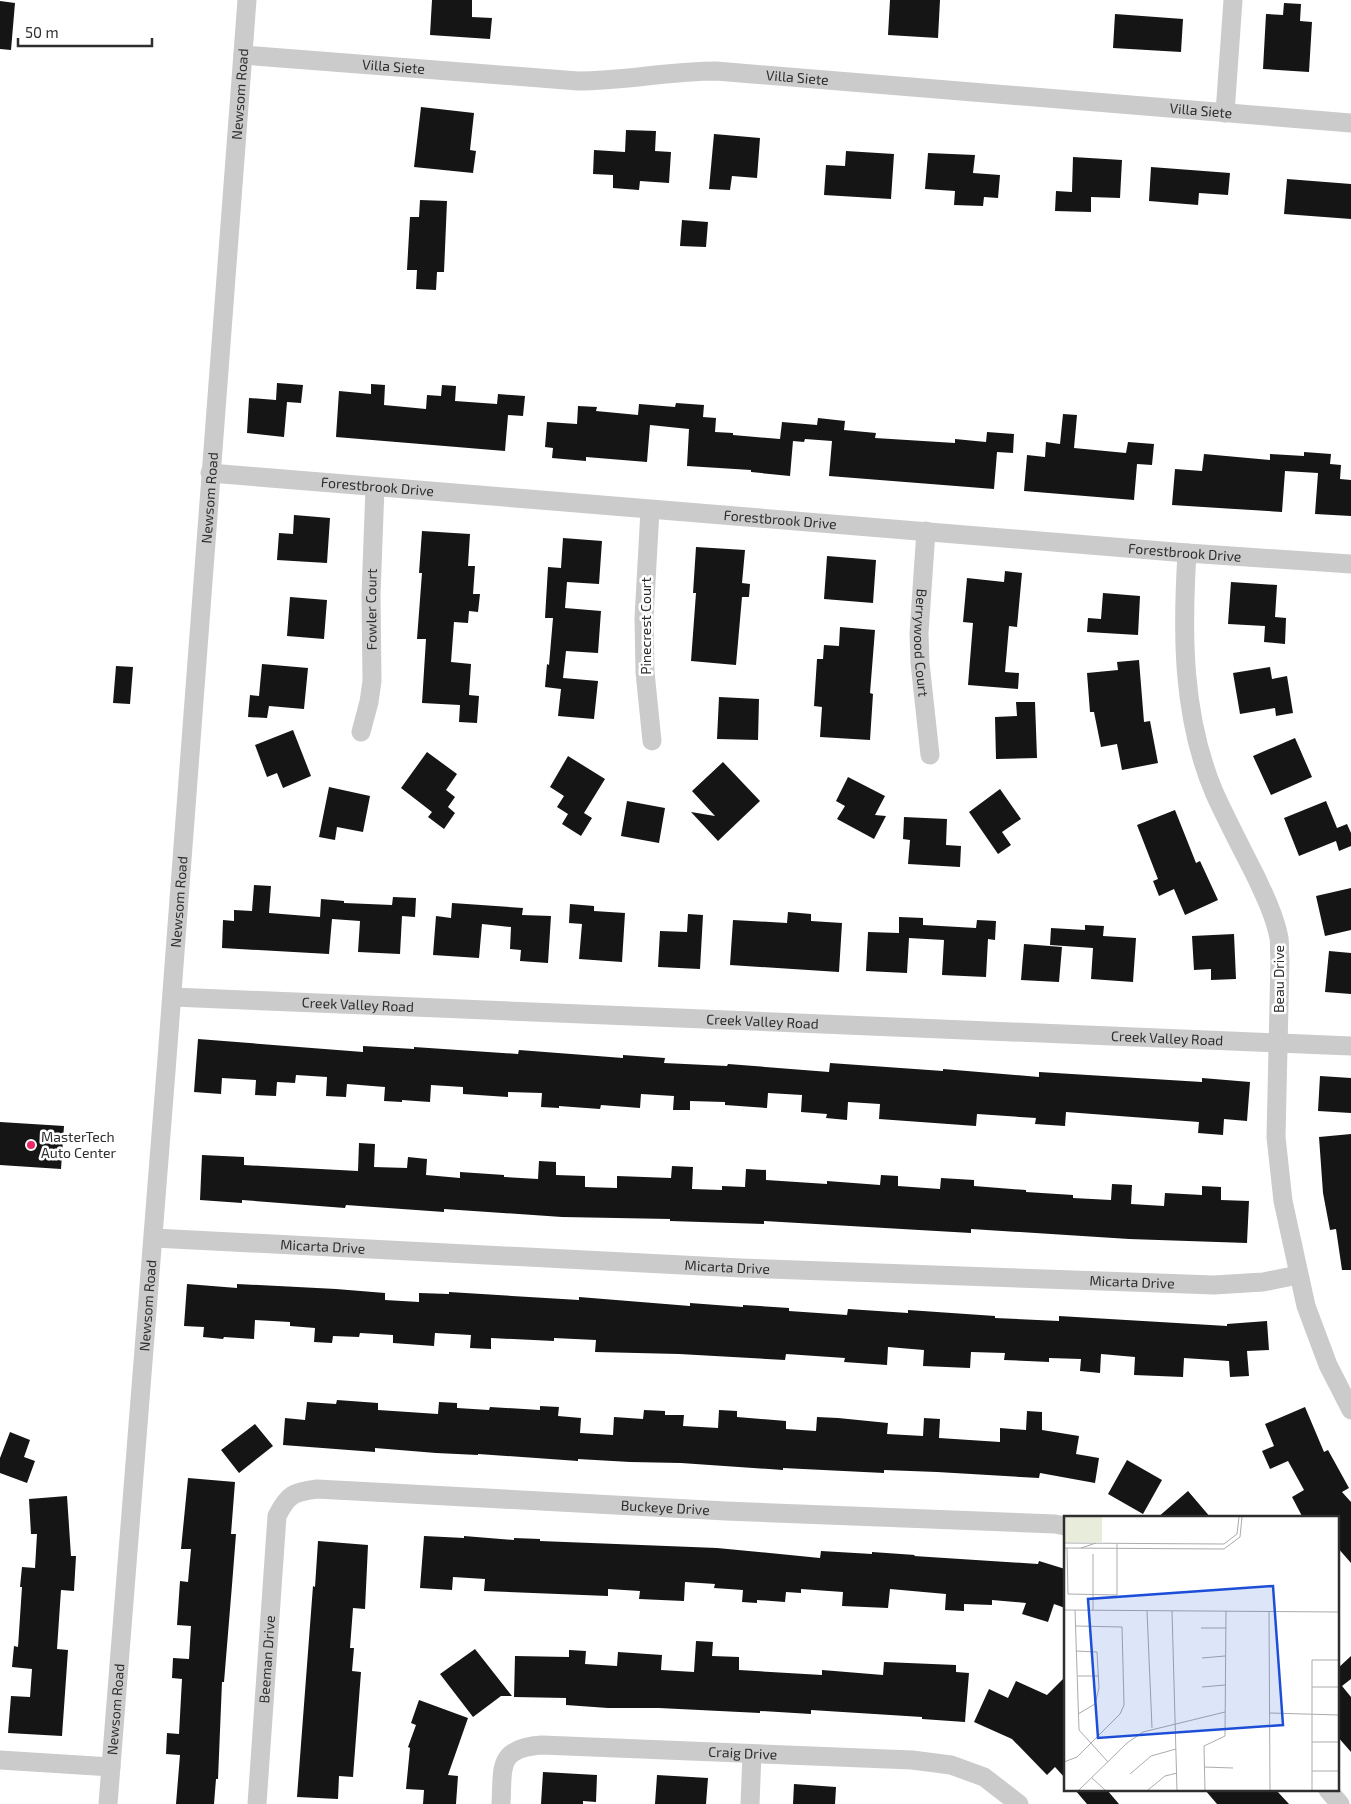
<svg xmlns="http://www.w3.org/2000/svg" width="1351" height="1804" font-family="'Exo 2',sans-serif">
<rect width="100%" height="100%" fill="#fff"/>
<!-- building -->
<path fill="#151515" d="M432,0h40v17l20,1 -2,21 -60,-4z
M890,0h50l-2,38 -50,-3z
M0,1l15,2 -4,47 -11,-1z
M1284,3l17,1 -1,17 12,1 -3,50 -46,-3 3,-55 17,1z
M1115,14l68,5 -2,33 -68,-4z
M421,107l53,6 -4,37 6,1 -3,22 -59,-6z
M626,130l30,1 -1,20 16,1 -2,31 -29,-2 -1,9 -26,-2v-13l-20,-1 1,-24 31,2z
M714,134l46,4 -3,40 -25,-2 -2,14 -21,-1z
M846,151l48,3 -3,45 -67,-4 2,-30 19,1z
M928,153l47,2 -2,18 27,2 -2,23 -14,-1 -1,9 -29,-1 1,-14 -30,-2z
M1073,157l49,3 -2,38 -29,-1v15l-36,-1 1,-20 16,1z
M1151,167l79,6 -2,22 -29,-2 -1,12 -49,-4z
M1287,179l64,5v35l-67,-5z
M420,200l27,1 -3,71h-7l-1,18 -20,-1 1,-19h-10l3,-53h9z
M682,220l26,2 -2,25 -26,-1z
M277,383l26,2 -2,18 -14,-1 -3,35 -37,-4 2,-35 27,2z
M371,384l14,1 -1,20 42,4 1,-14 14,1 1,-11 14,1 -1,15 42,3 1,-10 27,2 -2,20 -15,-1 -3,36 -169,-14 3,-46 32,3z
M676,403l28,2 -1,12 13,1 -1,14 18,1v2l47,4 2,-17 35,3 1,-7 27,3 -1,9 32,3 -1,5 80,5v-4l31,3 1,-10 27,2 -1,19 -16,-1 -3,37 -165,-13 3,-35 -27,-2 -1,3 -11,-1 -3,35 -39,-4v-2l-64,-4 2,-37 -39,-4 -3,37 -61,-5v4l-34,-3 1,-10 -8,-1 2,-25 30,2 1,-18 19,1 -1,4 42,4 1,-11 36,3z
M1063,414l14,1 -3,33 52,5 2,-11 26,2 -2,21 -15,-1 -3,36 -110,-9 3,-36 18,2 1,-15 14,2z
M1304,452l27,2 -1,10 11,1 -1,14 11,1v36l-36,-2 3,-41 -33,-2 -3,41 -110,-7 3,-36 27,2 2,-17 66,6v-6l34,2z
M294,515l36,3 -3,45 -50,-3 2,-27 14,1z
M422,531l48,3 -2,32h7l-2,28h7l-2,18 -9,-1 -1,12 -14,-1 -3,40 20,2 -2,31 10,1 -2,27 -18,-1 1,-17 -38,-2 4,-64h-9l5,-66h-3z
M563,538l39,3 -3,43 -32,-2 -2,26 36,3 -3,42 -32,-2 -3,27 35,3 -4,38 -36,-3 3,-27 -16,-2 2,-23 2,1 4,-47h-8l3,-51 13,1z
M696,547l49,3 -3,33 8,1 -1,13h-7l-6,68 -45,-4 5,-68h-3z
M827,556l49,4 -3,43 -49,-4z
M1005,571l17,2 -5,54 -8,-1 -4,46 14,1 -1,16 -50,-4 5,-62 -10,-1 4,-44 37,4z
M1231,582l46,3 -2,32 11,1 -1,26 -21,-2 1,-16 -37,-2z
M1103,593l37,3 -2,39 -51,-3 1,-14 13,1z
M290,597l37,3 -3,39 -37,-3z
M840,627l35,3 -5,63 3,1 -3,46 -50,-3 2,-30 -8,-1 3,-47h6l1,-14 15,1z
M1139,660l5,62 6,-1 8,42 -36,7 -5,-26 -16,3 -7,-35h-4l-3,-39 31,-3 -1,-8z
M262,664l46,4 -4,41 -35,-3 -2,12 -19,-1 2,-22 9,1z
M116,666l17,1 -3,37 -17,-1z
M1270,667l2,12 15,-3 6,37 -17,3 -1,-8 -35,6 -7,-41z
M719,697l40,2 -1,41 -41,-1z
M1016,702h19l2,56 -41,1 -1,-42 22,-1z
M293,730l18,46 -28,12 -6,-15 -10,4 -12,-32z
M1295,738l17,39 -41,18 -18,-39z
M427,752l30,22 -11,16 9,7 -7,10 7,6 -11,16 -16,-12 4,-5 -31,-24z
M568,756l37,23 -21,34 8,5 -11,18 -19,-12 6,-10 -11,-7 7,-11 -14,-9z
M723,762l37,39 -42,40 -27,-29 24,4 -23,-25z
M848,777l37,19 -10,19 11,1 -12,23 -37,-20 8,-13 -9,-5z
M329,787l41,9 -7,36 -26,-5 -2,13 -16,-3z
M1000,789l21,30 -19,13 9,13 -13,9 -29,-42z
M627,801l38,7 -6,35 -38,-7z
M1326,801l11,27 10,-4 4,9v13l-12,5 -3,-10 -37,15 -15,-38z
M1175,810l21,53 4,-2 18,39 -33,15 -11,-26 -15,7 -6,-15 5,-2 -21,-54z
M904,817l43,2 -1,26 15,1 -1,21 -52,-3 2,-24 -7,-1z
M254,885l17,1 -2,27 51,4 1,-18 23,2v2l48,2 1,-8 23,1 -1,19 -13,-1 -2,38 -42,-2 2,-31 -28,-2 -3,35 -107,-6 1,-28 11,1v-11l18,1z
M1351,888v42l-26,6 -9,-40z
M452,903l71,5 -1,7 29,1 -3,47 -28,-2 1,-11 -11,-1 1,-22 -29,-3 -3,34 -46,-3 3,-39 15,2z
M570,904l24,2v5l31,2 -3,49 -43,-3 3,-35 -13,-1z
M788,912l23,2v7l31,2 -3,49 -109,-7 3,-45 54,3z
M688,914l15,1 -3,54 -42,-2 2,-36 27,1z
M899,917l24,1v7l53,3 1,-8 19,1 -1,19 -7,-1 -2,38 -44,-2 2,-35 -35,-2 -2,35 -41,-2 2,-39 31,1z
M1085,925l19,1 -1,10 33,2 -3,44 -42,-3 2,-31 -43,-3 1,-17 34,2z
M1234,934l2,45 -25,1v-11l-17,1 -2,-34z
M1024,944l38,3 -3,35 -38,-2z
M1329,951l22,2v41l-26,-2z
M198,1039l165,13v-6l51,3v-2l104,7 1,-4 104,8v-3l42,3 -1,5 63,3 1,-2 101,8 1,-9 113,8v-2l96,8v-5l163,10v-4l48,4 -3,39 -23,-2 -1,16 -25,-2 1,-11 -133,-10 -1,14 -30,-2 1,-6 -59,-4 -1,12 -97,-7 1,-15 -32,-2 -1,18 -21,-2 1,-4 -26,-2 1,-17 -34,-2 -1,15 -42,-3v-3l-35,-1v9h-17l1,-14 -33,-2 -1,14 -39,-3 -1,4 -41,-3v2l-18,-1 1,-14 -34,-1v5l-45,-3v-7l-32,-2 -1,17 -28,-2v2l-18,-1 1,-14 -38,-3 -1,13 -20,-1 1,-19 -31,-2 -1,8 -18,-1 -1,14 -21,-1 1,-15 -34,-2 -1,16 -27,-2z
M1320,1076l31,2v35l-33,-2z
M0,1122l64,4 -3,43 -61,-4z
M1351,1134v136h-9l-6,-41 -6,1 -7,-37 -4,-56z
M359,1143l16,1 -1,23 33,1 1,-11 19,2 -1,16 34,3v-6l44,3v2l34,2 1,-18 17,1v13l29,1v11l32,1v-12l54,2 1,-12 21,1 -1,22 30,1v-4l23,1 1,-18 20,1v10l61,4v-3l53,4 1,-10 17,1v10l42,3 1,-11 33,2v6l52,4v2l47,3v3l38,2 1,-16 20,1 -1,19 33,2 1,-13 37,2v-9l19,1v13l28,1 -2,42 -118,-4 -158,-10v4l-207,-12v3l-94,-3v-2l-108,-2 -118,-8v3l-98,-7 -1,3 -103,-8v3l-42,-3 2,-45 42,2v8l114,6z
M187,1284l50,4v-4l99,5 49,4v7l34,2v-9l30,1v-2l130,8v-3l111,9v-3l53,4v-2l46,3v3l58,4 1,-6 60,4v-3l87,6v2l64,3v-5l168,10v-2l40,-3 2,29 -22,1 2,25 -19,1 -1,-16 -45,-3 -1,19 -49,-2 1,-18 -34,-3 -1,19 -20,-2 1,-12 -32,-1v4l-45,-2 1,-7 -34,-1 -1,16 -47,-2 1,-16 -36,-3 -1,18 -43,-3 1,-4 -59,-4 -1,6 -106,-6 -84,-2 1,-12 -42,-2v3l-63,-3v11l-21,-1 1,-13 -36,-2 -1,13 -41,-3v-8l-33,-2 -1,4 -26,-1 -1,7 -18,-1 1,-14 -25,-2v-4l-35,-2 -1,19 -30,-2 -1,2 -20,-2 1,-10 -20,-1z
M337,1400l41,3v7l60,4 1,-12 18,1v5l32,2 1,-3 50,3v-4l19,1 -1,9 23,2 -1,15 33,2 1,-18 29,2 1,-9 21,1v4h19l-1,11 35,2 1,-18 18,1v6l49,4v8l30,2 1,-14 21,1 50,5 -1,11 36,2 1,-18 16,1 -1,19 61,4v-14l26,2 1,-19 15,1v18l37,6 -3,18 23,4 -4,25 -55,-10 -1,5 -102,-6 -53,-2v3l-101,-5v2l-102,-7 -51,-1 -52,-3v2l-100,-7v1l-42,-2 -61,-5v4l-92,-7 2,-27 20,2 2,-18 29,2z
M1305,1407l19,45 4,-2 21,38 -7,4 9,10v61l-14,-16v-29h-34l-11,-21 12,-7 -16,-29 -18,8 -8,-18 12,-5 -9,-22z
M255,1424l18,22 -34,27 -18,-23z
M10,1432l20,8 -6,17 11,4 -8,22 -27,-10v-15z
M1127,1460l35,20 -19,34 -35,-20z
M188,1478l47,4 -4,52h5l-4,51 -8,97h-2l-4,97h-2l-2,25h-38l4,-49 -14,-1 1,-21 12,1 3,-55 -10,-1 1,-20 16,1 2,-33 -14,-1 3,-44 8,1 3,-33h-10z
M1188,1491l23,27h-54z
M67,1496l4,60h5l-2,35 -13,-1 -4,59 11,1 -6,86 -54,-3 3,-37 19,1 2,-28 -20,-2 2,-21 4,1 4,-60h-2l2,-20 13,1 2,-34h-6l-2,-35z
M424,1536l40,2v-2l50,4v-2l26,1v2l177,7 103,10 1,-7 51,3v-2l43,3 -1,1 124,8 1,-3 26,8v39l-11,-4 -6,18 -26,-8 4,-11 -34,-3v5l-28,-1v7l-19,-1 1,-16 -56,-5 -2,19 -46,-2 1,-14 -42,-3v4l-15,-1 -1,10 -28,-2v3l-15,-1 1,-12 -29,-2 1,-4 -30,-2 -1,19 -45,-2 1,-8 -32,-2v7l-124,-5 1,-12 -32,-2 -1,13 -32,-2z
M318,1541l50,4 -3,64 -12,-1 -3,40h4l-2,23 9,1 -8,105 -14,-1 -1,23 -41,-2 16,-211 2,1z
M696,1641l17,1 -1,14 27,1v13l83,5v-5l61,5 1,-13 72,3v7l13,1 -4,49 -43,-3v-2l-111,-7v4l-51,-3v2l-101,-5h-51l-42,-3v-7l-52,-1 1,-41 54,1v-7l17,1 -1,13 32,2 1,-14 44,3 -1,15 33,2z
M475,1649l37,47h-11l-28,21 -33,-43z
M1351,1656v23l-9,7 9,11v55l-14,-16v-67z
M1065,1677v101l-10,-11 -8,8 -35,-36 -38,-17 15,-33 19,9 8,-17 31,14z
M419,1700l49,18 -20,57 10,1 -2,28h-33l1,-14 -18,-1 4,-41 -2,-1 8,-22 -5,-2z
M543,1772l54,3 -1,27 -13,-1v3h-42z
M657,1775l51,3 -2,26h-51z
M794,1784l42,3 -1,17h-42z
M1075,1790h32l12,14h-32z
M1205,1790h71l13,14h-72z"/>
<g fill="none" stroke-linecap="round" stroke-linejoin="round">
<!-- minor -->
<g stroke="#cbcbcb" stroke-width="19">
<path id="s1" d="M243,55l335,26c46,0 92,-10 138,-10l635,52"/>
<path d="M1225,113l8,-113"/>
<path id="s2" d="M210,473l977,80 164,11"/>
<path d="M650,510l-6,108 1,54 7,69"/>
<path id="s3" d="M926,531l-7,102 1,30 10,92"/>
<path d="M1187,553c-5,81 -5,163 27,239 13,29 28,57 42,85 9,19 19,40 23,61 1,7 0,15 1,22l-4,177 7,64 23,105 22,59 23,45"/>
<path id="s4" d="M361,732l8,-30 3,-21 -1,-86 4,-108"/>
<path id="s5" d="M173,997l1178,49"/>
<path id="s6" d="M154,1238l587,30 473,17 49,-3 35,-7"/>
<path d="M0,1760l111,7"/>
<path d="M1328,1790l12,14"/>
<path id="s7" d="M108,1804c49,-601 94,-1203 139,-1804"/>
<path id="s8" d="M257,1804l20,-288c11,-22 17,-24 40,-27l409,22 329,13 10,2"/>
<path id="s9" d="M501,1804c2,-37 -4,-56 41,-59l370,15 39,5 33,12 35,27"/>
<path d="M750,1804l2,-50"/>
</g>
</g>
<!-- markers -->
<circle fill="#ec2965" stroke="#fff" stroke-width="2" cx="31" cy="1145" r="5"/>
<g text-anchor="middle" stroke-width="5" stroke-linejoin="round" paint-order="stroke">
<!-- street labels -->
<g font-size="14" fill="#2e2e2e" stroke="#fff">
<text dy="5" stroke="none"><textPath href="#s1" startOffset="151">Villa Siete</textPath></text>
<text dy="5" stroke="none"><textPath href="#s1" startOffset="556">Villa Siete</textPath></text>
<text dy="5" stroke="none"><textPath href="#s7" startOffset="1715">Newsom Road</textPath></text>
<text dy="5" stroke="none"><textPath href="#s1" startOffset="961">Villa Siete</textPath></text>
<text dy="5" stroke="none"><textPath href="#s2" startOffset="168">Forestbrook Drive</textPath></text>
<text dy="5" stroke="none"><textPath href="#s7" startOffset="1310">Newsom Road</textPath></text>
<text dy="5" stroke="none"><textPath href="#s2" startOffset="572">Forestbrook Drive</textPath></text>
<text dy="5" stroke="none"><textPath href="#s2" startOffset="978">Forestbrook Drive</textPath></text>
<text dy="5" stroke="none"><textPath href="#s4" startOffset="124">Fowler Court</textPath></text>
<text transform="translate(646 626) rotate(-90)" y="5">Pinecrest Court</text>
<text dy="5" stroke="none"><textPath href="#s3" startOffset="112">Berrywood Court</textPath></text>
<text dy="5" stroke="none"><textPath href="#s7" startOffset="905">Newsom Road</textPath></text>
<text transform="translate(1279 979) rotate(-90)" y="5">Beau Drive</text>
<text dy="5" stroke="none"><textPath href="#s5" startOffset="185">Creek Valley Road</textPath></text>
<text dy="5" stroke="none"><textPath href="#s5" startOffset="590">Creek Valley Road</textPath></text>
<text dy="5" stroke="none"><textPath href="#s5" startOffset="995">Creek Valley Road</textPath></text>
<text dy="5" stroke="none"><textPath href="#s6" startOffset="169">Micarta Drive</textPath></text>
<text dy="5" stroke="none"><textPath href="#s6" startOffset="574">Micarta Drive</textPath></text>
<text dy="5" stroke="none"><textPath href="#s6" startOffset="979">Micarta Drive</textPath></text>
<text dy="5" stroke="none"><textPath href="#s7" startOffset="500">Newsom Road</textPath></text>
<text dy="5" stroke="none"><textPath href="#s8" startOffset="689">Buckeye Drive</textPath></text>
<text dy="5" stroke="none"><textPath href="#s8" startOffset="145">Beeman Drive</textPath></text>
<text dy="5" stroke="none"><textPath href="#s7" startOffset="95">Newsom Road</textPath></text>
<text dy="5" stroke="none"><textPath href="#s9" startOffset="286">Craig Drive</textPath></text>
</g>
<!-- poi labels -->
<g font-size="14" fill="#2e2e2e" stroke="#fff" text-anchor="start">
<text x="41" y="1142">MasterTech<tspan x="41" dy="16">Auto Center</tspan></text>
</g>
</g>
<!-- overview -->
<g transform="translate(1064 1516)">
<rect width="275" height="275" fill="#fff"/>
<path d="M0,1h38v25h-38z" fill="#e8ecdb"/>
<path fill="none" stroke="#ababab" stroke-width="1" d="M0,27l160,1 13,-10 2,-17M0,32l160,1 16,-12 2,-20M3,32l1,46 49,1v-51M17,32l15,-5M0,94l275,2M11,94l4,120 29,32M29,94v-56M83,95l5,117M108,95l5,179M205,95l1,179M137,112h25M12,135l21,1 2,36 -4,16 -17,10M138,142l23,-2M14,160h21M138,171l23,-2M248,171h27M206,197l69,2M248,226h27M0,246l13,-5 43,-43 4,-9 -2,-78 -46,-1M140,251l29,1M248,255h27M66,258l21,-18 25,-7M28,262l13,12M15,274l48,-47 16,-11 82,-20M84,274l17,-14 12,-3M141,274l-1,-44 21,-10 1,-125M248,274v-130h27"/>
<path fill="#1d4ed8" fill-opacity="0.15" stroke="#1d4ed8" stroke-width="2.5" d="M209,70l10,139 -185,13 -10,-139z"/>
<rect width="275" height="275" fill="none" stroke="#2e2e2e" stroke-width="2.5"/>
</g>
<!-- scale -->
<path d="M18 38v8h134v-8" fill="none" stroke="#2e2e2e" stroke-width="2.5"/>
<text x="25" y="38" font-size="15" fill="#2e2e2e" stroke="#ffffff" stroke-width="4" paint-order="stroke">50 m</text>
</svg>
